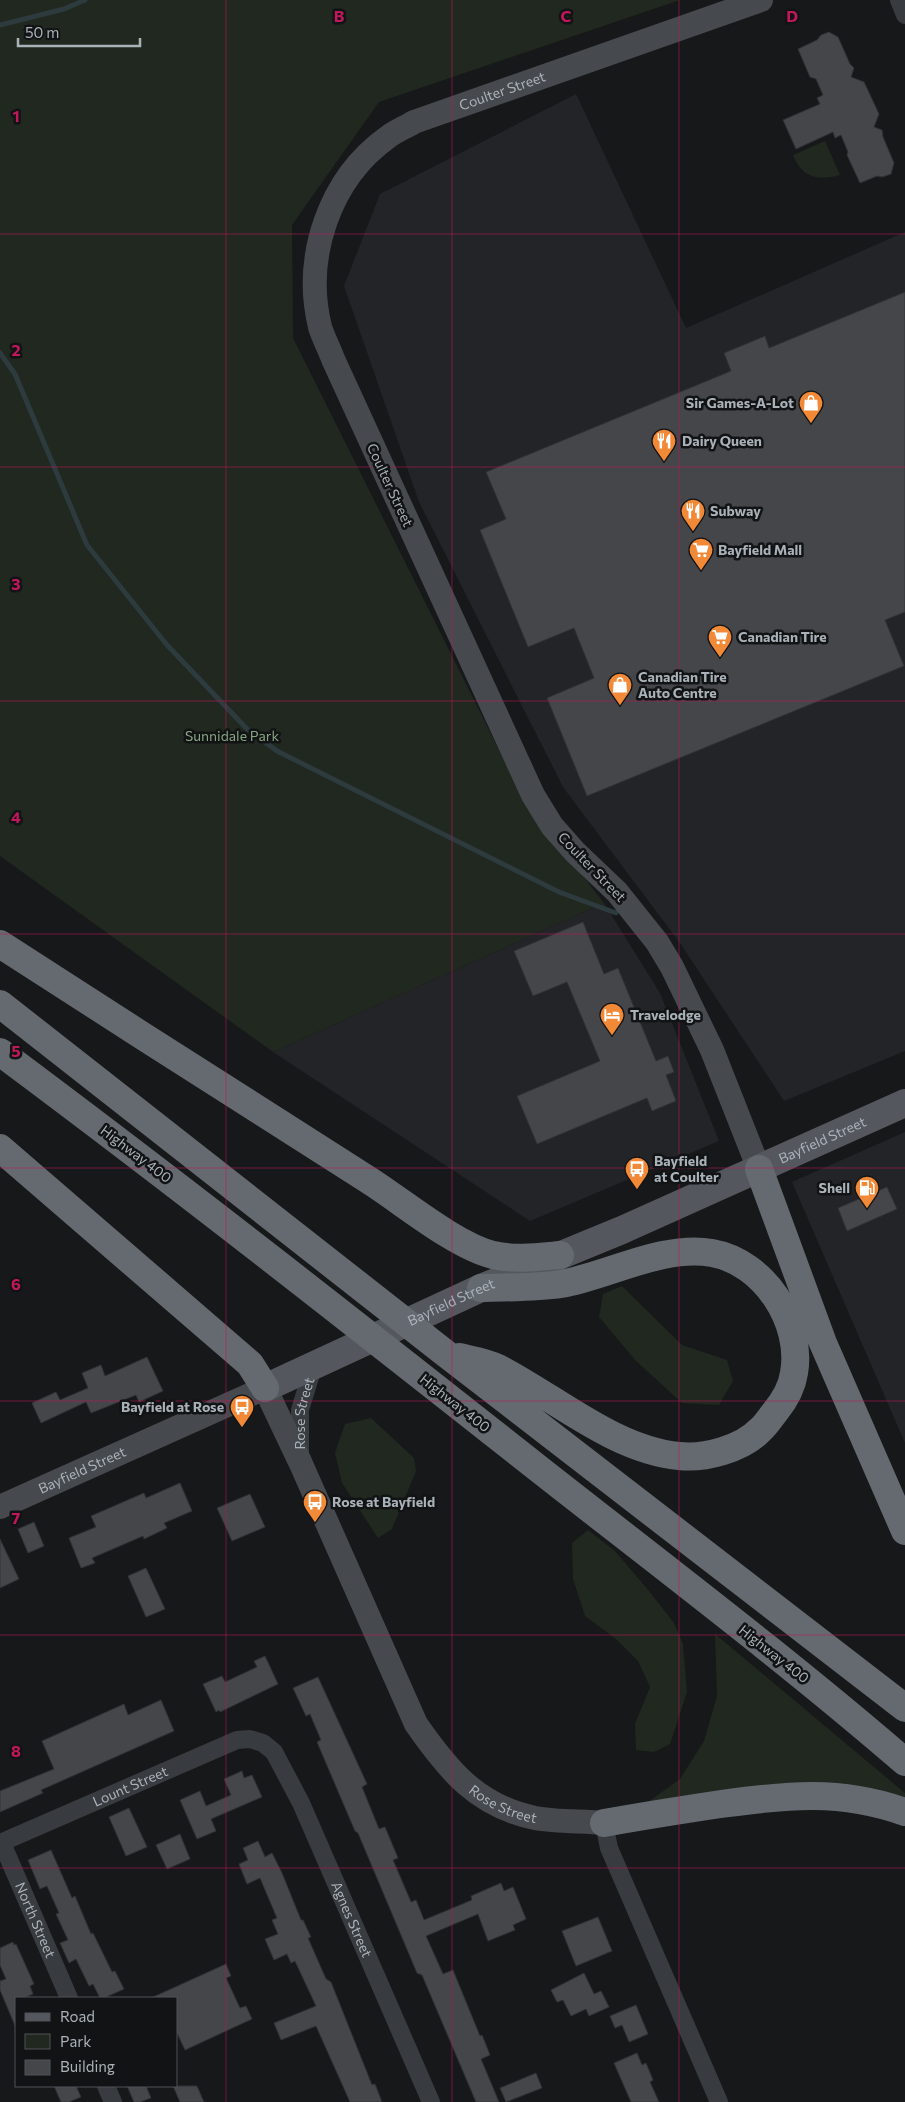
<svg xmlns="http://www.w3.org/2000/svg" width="905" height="2102" font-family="Commissioner,sans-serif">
<rect width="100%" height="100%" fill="#17181a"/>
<!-- built -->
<path fill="#232427" d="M576,94l110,234 219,-96v819l-121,50 -104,-158 -117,-156 -144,-285 -75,-216 36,-92z
M604,903l56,90 59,148 -189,80 -257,-169z
M905,1132v311l-113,-261z"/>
<!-- green -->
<path fill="#20281f" d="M0,0h680l-301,102 -87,123 1,113 231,462 80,103 -331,149 -273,-196z
M825,141l15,34c-22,6 -38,3 -47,-20z
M622,1286l60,59 45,15 6,21 -14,24 -37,-2 -47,-43 -36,-43 4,-23z
M371,1418l43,40 2,13 -24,58 -14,9 -36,-55 -7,-30 10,-29z
M588,1530l27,21 34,40 25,32 9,21 4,48 -17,52 -16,8 -18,-2 -1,-26 15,-37 -12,-26 -22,-22 -31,-23 -12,-37 -1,-36z
M715,1634l190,159v10l-257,-1 32,-23 24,-38 13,-45z"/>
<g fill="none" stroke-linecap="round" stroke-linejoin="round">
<!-- stream -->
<path stroke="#2d3a3e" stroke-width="5" d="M0,25l64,-16 21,-9
M0,353l15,21 72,171 80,100 80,84 30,22 282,141 57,21"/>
</g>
<!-- building -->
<path fill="#44464a" stroke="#313236" d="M829,32l9,5 12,27 4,4 -3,9 13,5 15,32 -5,13 8,3 1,7 11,26 -3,11 -9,3 -5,-1 -17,7 -13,-28 1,-3 -7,-17 -6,3 -2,-6 -37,17 -13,-29 37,-16 -3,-6 6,-3 -7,-16 -6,-2 -12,-28 19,-9 4,-5z
M905,292v320l-20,8 19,46 -317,130 -40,-98 47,-20 -20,-50 -46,19 -48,-117 26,-11 -20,-47 245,-101 -7,-18 41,-17 4,12z
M583,922l21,52 14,-6 38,93 12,-5 6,16 -8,3 10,26 -24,10 -5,-13 -110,46 -20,-48 83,-35 -33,-79 -34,14 -19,-45z
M887,1187l10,22 -50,22 -9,-23z
M147,1357l16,34 -24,11 -3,-7 -45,18 -5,-11 -45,21 -9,-20 24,-11 4,8 28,-12 -6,-15 19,-8 4,11z
M180,1483l12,28 -28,12 3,5 -23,11 -1,-3 -51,22 3,5 -14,5 -12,-30 27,-11 -5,-11 53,-23 2,5z
M250,1494l15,33 -33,14 -15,-33z
M34,1522l10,24 -16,7 -10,-24z
M0,1539l19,40 -19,9z
M146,1568l19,41 -19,8 -18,-41z
M265,1656l13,28 -58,28 -1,-2 -3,2 -13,-28 19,-8 3,6 32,-15 -3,-6z
M318,1677l49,107 -5,3 17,42 6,-2 13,31 -5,2 18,42 5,-2 8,20 48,-20 -1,-4 30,-13 3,8 9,-4 13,32 -13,6 2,5 -27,11 -10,-27 -52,22 17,38 10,-4 27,66 2,-1 8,20 -9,4 18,43h-23l-54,-127 -5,-2 -59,-140 -3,-2 -38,-89 4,-2 -11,-26 -4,2 -13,-28z
M161,1700l13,31 -133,59 2,3 -43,19v-21l54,-22 -12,-28 82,-37 4,11z
M242,1771l2,7 8,-3 10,22 -51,22 5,12 -19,8 -17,-39 20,-9 6,15 25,-11 -7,-16z
M129,1808l18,39 -21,9 -17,-39z
M180,1834l10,25 -23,10 -11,-24z
M258,1841l7,16 7,-4 10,20 19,47h2l8,17 -3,1 18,41 5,3 41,103 3,-1 7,18h-32l-34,-76 -35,14 -7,-17 42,-17 -21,-45 -4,2 -4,-9 -13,6 -9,-21 13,-5 -6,-14 5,-2 -17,-40 -13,6 -8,-20 9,-4 -5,-12z
M51,1850l21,48 3,-2 16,38 2,-1 19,39 3,-1 9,18 -20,9h-4l-7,-14 -4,2 -13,-27 -7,4 -9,-20 8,-3 -12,-26 3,-1 -12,-27 -7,3 -12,-29z
M598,1917l14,34 -36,15 -14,-35z
M13,1942l1,3 2,-1 18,40 -4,2 3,8 -9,4h-8v30l-16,-38v-9l6,-2 -6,-14v-17z
M226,1964l5,12 -5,2 14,30 6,-2 6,13 -67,31 -9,-19v-33h-25z
M584,1973l10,21 7,-3 8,16 -20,9 -3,-7 -15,7 -8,-16 -6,2 -6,-12z
M636,2005l12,29 -19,8 -7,-17 -7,3 -5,-12z
M637,2053l5,12 4,-2 7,17 -3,2 9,20h-28l-17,-39z
M536,2073l6,15 -36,14 -6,-14z
M54,2086h22l5,11 -12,5h-8z
M127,2086h19l5,12 -11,4h-6z
M173,2086h24l7,16h-24z"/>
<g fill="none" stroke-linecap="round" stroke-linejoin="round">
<!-- street -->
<g stroke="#383b3f" stroke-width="18">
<path d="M899,0l6,15"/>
<path id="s1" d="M300,1454v-44l14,-46"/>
<path d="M604,1823l5,25 110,254"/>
<path id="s2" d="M0,1843l237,-103 13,-1 13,4 11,9 27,51 130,299"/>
<path id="s3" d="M2,1843l67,155"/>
<path d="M106,2086l7,16"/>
</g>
<!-- secondary -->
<g stroke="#464a4f" stroke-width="24">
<path id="s4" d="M759,1169l-47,-119 -40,-83 -15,-25 -40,-50 -42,-40 -23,-26 -19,-31 -200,-436c-4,-11 -10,-22 -13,-32 -17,-70 9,-148 68,-190 8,-6 18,-10 26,-15l347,-122"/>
<path id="s5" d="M0,1507l265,-119 36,76 115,260c32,46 61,82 119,94 22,4 46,3 69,5"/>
</g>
<!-- primary -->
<path stroke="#54585e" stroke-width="28" id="s6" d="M265,1388l216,-100 141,-58 283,-127"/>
<!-- highway -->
<path stroke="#646a70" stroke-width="28" d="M0,944c122,79 244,157 367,235 35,22 87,66 126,76 22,5 45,2 67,0
M0,1004l445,349 460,355
M0,1052c184,137 364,279 544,421 121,95 244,188 361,289
M0,1148l250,216 15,24
M759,1169l64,174 82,188
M459,1357c13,3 27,5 39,11 57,29 116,82 181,88 25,3 63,-7 81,-26 6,-5 10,-12 15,-18 9,-11 17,-25 19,-39 9,-51 -30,-111 -82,-120 -48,-9 -105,23 -151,31 -26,4 -54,3 -80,4
M604,1823c39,-7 77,-13 117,-19 66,-9 119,-15 184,8"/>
</g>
<!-- grid -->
<path fill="none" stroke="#c2185b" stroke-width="1" stroke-opacity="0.55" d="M226,0v2102M452,0v2102M679,0v2102M0,234h905M0,467h905M0,701h905M0,934h905M0,1168h905M0,1401h905M0,1635h905M0,1868h905"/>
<!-- icons -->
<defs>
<symbol id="shop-pin" viewBox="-11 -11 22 30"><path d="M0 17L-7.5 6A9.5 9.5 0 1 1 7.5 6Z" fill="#f28937" stroke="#121315"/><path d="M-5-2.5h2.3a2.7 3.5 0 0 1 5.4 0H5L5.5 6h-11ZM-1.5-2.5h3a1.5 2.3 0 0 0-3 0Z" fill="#fff"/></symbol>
<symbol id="restaurant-pin" viewBox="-11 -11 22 30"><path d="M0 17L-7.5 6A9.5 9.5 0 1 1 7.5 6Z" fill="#f28937" stroke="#121315"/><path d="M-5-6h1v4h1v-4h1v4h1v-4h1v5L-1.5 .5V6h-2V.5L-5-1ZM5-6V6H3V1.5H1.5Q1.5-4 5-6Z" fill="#fff"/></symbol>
<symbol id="supermarket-pin" viewBox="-11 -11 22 30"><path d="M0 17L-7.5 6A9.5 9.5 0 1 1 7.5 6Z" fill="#f28937" stroke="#121315"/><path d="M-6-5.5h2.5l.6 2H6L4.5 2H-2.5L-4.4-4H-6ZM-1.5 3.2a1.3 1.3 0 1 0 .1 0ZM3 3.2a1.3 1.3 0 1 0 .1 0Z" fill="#fff"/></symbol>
<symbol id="hotel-pin" viewBox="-11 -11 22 30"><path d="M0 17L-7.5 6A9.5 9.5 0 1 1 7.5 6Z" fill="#f28937" stroke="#121315"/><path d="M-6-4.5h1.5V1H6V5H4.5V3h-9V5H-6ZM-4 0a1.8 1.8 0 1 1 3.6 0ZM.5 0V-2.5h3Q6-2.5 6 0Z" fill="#fff"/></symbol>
<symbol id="bus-pin" viewBox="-11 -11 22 30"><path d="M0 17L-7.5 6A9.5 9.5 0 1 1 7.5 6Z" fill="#f28937" stroke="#121315"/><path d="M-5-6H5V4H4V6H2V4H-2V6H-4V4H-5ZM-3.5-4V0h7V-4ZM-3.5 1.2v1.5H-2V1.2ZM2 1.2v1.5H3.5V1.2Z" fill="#fff"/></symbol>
<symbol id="fuel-pin" viewBox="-11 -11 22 30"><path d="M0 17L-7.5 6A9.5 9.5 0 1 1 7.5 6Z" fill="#f28937" stroke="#121315"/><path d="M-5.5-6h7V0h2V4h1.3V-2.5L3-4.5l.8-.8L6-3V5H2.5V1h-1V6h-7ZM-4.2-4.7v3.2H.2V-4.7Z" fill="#fff"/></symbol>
</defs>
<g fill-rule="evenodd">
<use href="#shop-pin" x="797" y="389" width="28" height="38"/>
<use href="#restaurant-pin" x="650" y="427" width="28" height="38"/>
<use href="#restaurant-pin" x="679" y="497" width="28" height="38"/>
<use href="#supermarket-pin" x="687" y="536" width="28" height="38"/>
<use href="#supermarket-pin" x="706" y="623" width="28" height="38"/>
<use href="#shop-pin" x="606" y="671" width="28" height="38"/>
<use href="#hotel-pin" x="598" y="1001" width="28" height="38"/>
<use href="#bus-pin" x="623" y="1155" width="28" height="38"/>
<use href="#fuel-pin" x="853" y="1174" width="28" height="38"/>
<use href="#bus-pin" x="228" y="1393" width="28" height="38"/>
<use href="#bus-pin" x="301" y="1488" width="28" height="38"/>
</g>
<g text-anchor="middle" stroke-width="5" stroke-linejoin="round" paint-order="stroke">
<!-- street labels -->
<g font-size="14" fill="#aab2b9" stroke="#121315">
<text dy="5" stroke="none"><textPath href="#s4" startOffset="1294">Coulter Street</textPath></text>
<text transform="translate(390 485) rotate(65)" y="5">Coulter Street</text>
<text transform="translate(592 867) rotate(46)" y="5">Coulter Street</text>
<text dy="5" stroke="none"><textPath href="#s6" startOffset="610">Bayfield Street</textPath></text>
<text transform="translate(136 1154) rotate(37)" y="5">Highway 400</text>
<text dy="5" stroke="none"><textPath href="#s6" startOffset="205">Bayfield Street</textPath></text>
<text transform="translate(455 1403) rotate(38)" y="5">Highway 400</text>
<text dy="5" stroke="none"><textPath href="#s1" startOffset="41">Rose Street</textPath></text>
<text dy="5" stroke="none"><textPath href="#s5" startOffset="90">Bayfield Street</textPath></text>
<text transform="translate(774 1654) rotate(38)" y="5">Highway 400</text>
<text dy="5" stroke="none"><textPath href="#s2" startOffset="142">Lount Street</textPath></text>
<text dy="5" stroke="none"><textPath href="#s5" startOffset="780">Rose Street</textPath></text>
<text dy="5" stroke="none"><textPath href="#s2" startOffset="484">Agnes Street</textPath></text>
<text dy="5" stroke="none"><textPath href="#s3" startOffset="84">North Street</textPath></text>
</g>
<!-- poi labels -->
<g font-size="14" font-weight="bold" fill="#aab2b9" stroke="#121315" text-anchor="start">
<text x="794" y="408" text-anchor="end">Sir Games-A-Lot</text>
<text x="682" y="446">Dairy Queen</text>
<text x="710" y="516">Subway</text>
<text x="718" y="555">Bayfield Mall</text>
<text x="738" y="642">Canadian Tire</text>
<text x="638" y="682">Canadian Tire<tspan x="638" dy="16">Auto Centre</tspan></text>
<text x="630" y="1020">Travelodge</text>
<text x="654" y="1166">Bayfield<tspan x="654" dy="16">at Coulter</tspan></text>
<text x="850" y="1193" text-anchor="end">Shell</text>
<text x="224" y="1412" text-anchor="end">Bayfield at Rose</text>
<text x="332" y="1507">Rose at Bayfield</text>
</g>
<!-- park labels -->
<g font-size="14" fill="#87a481" stroke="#121315">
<text x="232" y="741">Sunnidale Park</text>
</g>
</g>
<g font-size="16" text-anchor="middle" font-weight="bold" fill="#c2185b" stroke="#121315" stroke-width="5" stroke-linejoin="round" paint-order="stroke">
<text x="339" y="22">B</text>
<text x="566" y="22">C</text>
<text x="792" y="22">D</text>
<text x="16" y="122">1</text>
<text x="16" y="356">2</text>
<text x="16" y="590">3</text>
<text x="16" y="823">4</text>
<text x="16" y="1057">5</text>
<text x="16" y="1290">6</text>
<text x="16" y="1524">7</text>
<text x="16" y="1757">8</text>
</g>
<!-- legend -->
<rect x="15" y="1997" width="162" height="90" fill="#121315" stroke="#4f5357"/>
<rect x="25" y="2013" width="25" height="8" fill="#54585e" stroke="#4f5357"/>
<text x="60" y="2022" font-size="15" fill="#aab2b9">Road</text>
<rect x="25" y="2034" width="25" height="15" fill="#20281f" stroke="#4f5357"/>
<text x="60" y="2047" font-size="15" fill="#aab2b9">Park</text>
<rect x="25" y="2060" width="25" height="15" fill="#44464a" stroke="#4f5357"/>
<text x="60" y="2072" font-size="15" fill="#aab2b9">Building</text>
<!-- scale -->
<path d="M18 38v8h122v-8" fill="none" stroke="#aab2b9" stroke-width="2.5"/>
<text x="25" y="38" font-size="15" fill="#aab2b9" stroke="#121315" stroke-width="4" paint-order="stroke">50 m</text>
</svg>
